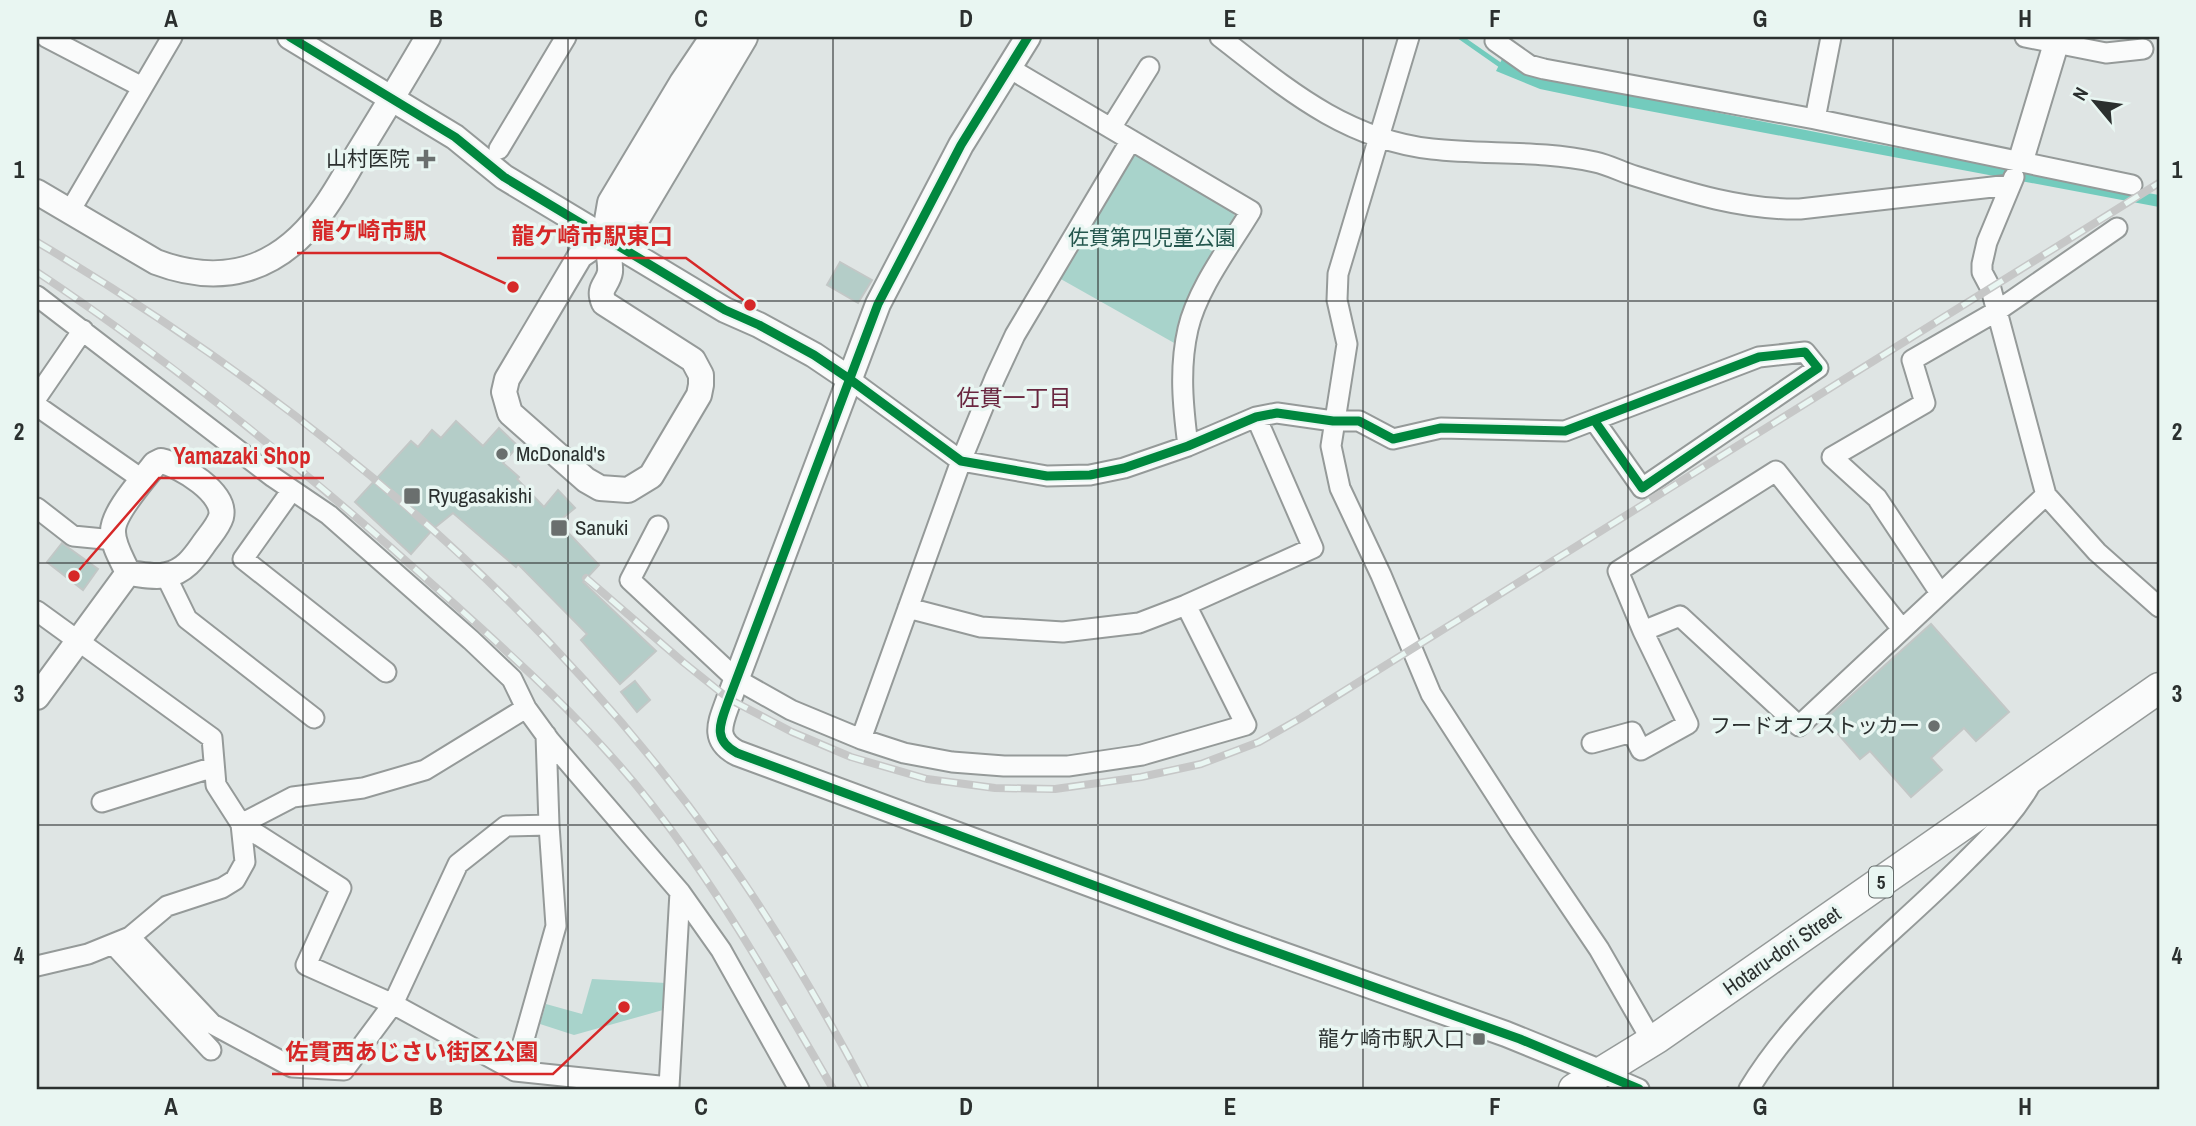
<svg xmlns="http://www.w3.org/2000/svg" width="2196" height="1126" font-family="'Archivo Narrow','Noto Sans JP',sans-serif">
<rect width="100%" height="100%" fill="#dfe5e4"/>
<!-- green -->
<path fill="#a8d3cb" d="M1135,154l98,58 3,8 -60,124 -117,-66 70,-121z
M592,979l74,4 -3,27 -89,25 -34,-11 6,-20 36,10z"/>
<!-- water -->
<path fill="#73cbbd" d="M1502,59l42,17 70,16 262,52 283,51v12l-547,-103 -72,-15 -44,-18z"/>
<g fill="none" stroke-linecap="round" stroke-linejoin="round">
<!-- stream -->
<path stroke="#73cbbd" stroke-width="5" d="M1460,37l43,30"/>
</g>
<!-- building -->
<path fill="#b4cdc8" stroke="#c2c7c6" stroke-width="2" d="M840,262l32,18 -14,23 -31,-18z
M456,421l27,25 16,-18 19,18 -15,17 16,14 -2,2 27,28 14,-17 17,18 -17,14 41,43 -16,17 73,69 -36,33 -39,-44 6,-6 -69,-70 -2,3 -63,-54 -20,16 -22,25 -56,-52 56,-61 7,6 14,-17 9,8z
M62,543l36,26 -15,21 -36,-28z
M1931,624l78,88 -33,29 -12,-13 -33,30 11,12 -31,27 -41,-46 -10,8 -35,-40z
M635,681l15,19 -13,12 -16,-20z"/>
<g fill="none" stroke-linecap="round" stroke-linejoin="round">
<defs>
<path id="minor" d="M46,37l96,50
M1220,37c66,51 124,102 212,112 53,6 110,1 163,13 14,3 27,10 40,14 54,17 108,34 165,33l210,-24
M1409,37l-71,237 -1,26 10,44 -16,102 9,42 41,87 50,119 89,138 79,117 53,92
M1497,37l-2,4 34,24 15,4 271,50 317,66
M2025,37l81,16 37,-4
M1009,68l242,143c-21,35 -54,78 -63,118 -9,39 -5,78 0,117
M1815,119l16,-82
M1111,128l38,-61
M499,149l67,-112
M2014,177l-27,65 -5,22v8l9,17 55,206 51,57 62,55
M70,211l102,-174
M37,296l236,181 56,38 142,125 41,39 14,29 24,33 130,151 41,58 78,139
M848,378l113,83 86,15 43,-1 34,-7 64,-22 68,-29 21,-4 56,8h26l34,18 48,-11 124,3 194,-74 46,-5 13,16 -176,120 -48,-68
M37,397l46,-67
M37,406l106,74
M292,490l-49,69 143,113
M37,508l36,28 41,4
M658,526l-28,54 106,99 55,31 70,29 43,14 48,9 52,4h64l74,-11 104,-30 -60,-120 127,-57 -57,-131
M166,576l21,43 127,99
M1940,593l-63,-95 -45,-41 93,-54 -13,-43 85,-49 120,-83
M908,608l73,19 82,5 76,-9 47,-18
M37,611l175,127 4,47 25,39 100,64 -35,77 87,39 122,67 154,16 11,-195
M1902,629l-126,-158 -158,100 25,60 37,-15 119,110 247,-231
M861,739l100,-278 34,-83 20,-43 116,-195
M1592,743l40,-11 9,18 47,-26 -45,-93
M102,802l112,-35
M241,824l52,-27 70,-9 62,-18 101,-62
M130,937l82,87 80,43 52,3 49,-66 65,-140 48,-38 43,-1
M113,944l98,106
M37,966l51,-12 42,-17 37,-31 55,-18 13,-8 10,-18 -4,-38
M515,1071l41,-145 -7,-101 -3,-90
M1602,1073l37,16
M1749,1089c55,-91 145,-154 218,-229 24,-24 48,-47 65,-78"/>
<path id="tertiary" d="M290,37l165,100 49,40 221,133 34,15 55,30 34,23
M1028,37l-67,108 -83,159 -149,395c-8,23 -18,40 8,54l496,184 273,97 96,39
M2021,160l37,-123
M37,192l119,70c66,25 121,9 164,-48 14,-18 25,-39 37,-59 24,-39 48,-78 71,-118
M606,238c1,10 5,23 4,34 -2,13 -13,15 -6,31l89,57 8,15v10l-2,10 -48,81 -23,14 -28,-2 -14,-8 -76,-67 -6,-21 3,-13 73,-123z
M161,461c19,4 66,32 60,56 -3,10 -12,19 -18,28 -9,13 -19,27 -37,30 -11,3 -26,-1 -38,-2 -5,-12 -15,-27 -15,-41 -1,-19 30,-52 42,-68z
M37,697l91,-124"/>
<path id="secondary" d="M606,238l31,-23 106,-178
M606,238l6,-35 72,-120 31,-46"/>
<path id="primary" d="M1574,1089l83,-51 502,-350"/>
</defs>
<!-- minor casing -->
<use href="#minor" stroke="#959a99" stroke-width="23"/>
<!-- tertiary casing -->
<use href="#tertiary" stroke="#959a99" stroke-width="28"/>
<!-- secondary casing -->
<use href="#secondary" stroke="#959a99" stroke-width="32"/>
<!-- primary casing -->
<use href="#primary" stroke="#959a99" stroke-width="33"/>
<!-- minor -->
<use href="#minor" stroke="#fafbfb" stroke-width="19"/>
<!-- tertiary -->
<use href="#tertiary" stroke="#fafbfb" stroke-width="24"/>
<!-- secondary -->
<use href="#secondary" stroke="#fafbfb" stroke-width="28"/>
<!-- primary -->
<use href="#primary" stroke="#fafbfb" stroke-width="30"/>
<defs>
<path id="rail" d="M37,242c263,156 503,355 682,605 55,76 103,159 147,242
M37,272c140,93 270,200 395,312 77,69 154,137 217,217 71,90 127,190 184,288
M586,578l97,84 46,37 63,33 59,25 76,22 68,9 60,1 86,-12 60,-13 58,-22 42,-24 858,-535"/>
</defs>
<!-- rail casing -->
<use href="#rail" stroke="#c6c7c7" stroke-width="8"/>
<!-- rail -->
<use href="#rail" stroke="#e9f6f2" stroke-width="5" stroke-dasharray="16" stroke-linecap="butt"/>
<defs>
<path id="cycleway" d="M290,37l165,100 49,40 221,133 34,15 55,30 34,23 113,83 86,15 43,-1 34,-7 64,-22 68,-29 21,-4 56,8h26l34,18 48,-11 124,3 194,-74 46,-5 13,16 -176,120 -48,-68
M1028,37l-67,108 -83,159 -149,395c-8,23 -18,40 8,54l496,184 287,102 119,50"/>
</defs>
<!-- cycleway casing -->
<use href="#cycleway" stroke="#e9f6f2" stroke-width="13"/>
<!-- cycleway -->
<use href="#cycleway" stroke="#00873e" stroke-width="9"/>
</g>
<!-- grid -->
<path fill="none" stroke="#2b302f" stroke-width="2" stroke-opacity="0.55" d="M303,37v1052M568,37v1052M833,37v1052M1098,37v1052M1363,37v1052M1628,37v1052M1893,37v1052M37,301h2122M37,563h2122M37,825h2122"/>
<!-- markers -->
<g fill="#6a6f6e" stroke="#e9f6f2" stroke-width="2.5">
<path d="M422.5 148.5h7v7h7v7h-7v7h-7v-7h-7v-7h7z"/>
<circle cx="502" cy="454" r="7"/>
<rect x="403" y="487" width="18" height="18" rx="3.5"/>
<rect x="550" y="519" width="18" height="18" rx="3.5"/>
<circle cx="1934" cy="726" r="7"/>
<rect x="1472" y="1032" width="14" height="14" rx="3.5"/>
</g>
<g text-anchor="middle" stroke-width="7" stroke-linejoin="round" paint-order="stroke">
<!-- shield labels -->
<rect fill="#e9f6f2" stroke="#646b6a" stroke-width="2" x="1869" y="866.5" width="24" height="31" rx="5"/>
<g font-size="19" font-weight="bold" fill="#2b302f">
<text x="1881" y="889">5</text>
</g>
<!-- poi labels -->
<g font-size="21" fill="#2b302f" stroke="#e9f6f2" text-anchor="end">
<text x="410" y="166">山村医院</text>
<text x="516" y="461" text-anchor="start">McDonald's</text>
<text x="428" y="503" text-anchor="start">Ryugasakishi</text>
<text x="575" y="535" text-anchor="start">Sanuki</text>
<text x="1920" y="733">フードオフストッカー</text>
<text x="1465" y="1046">龍ケ崎市駅入口</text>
</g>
<!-- park labels -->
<g font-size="21" fill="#23564d" stroke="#e9f6f2">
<text x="1152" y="245">佐貫第四児童公園</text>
</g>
<!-- street labels -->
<g font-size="21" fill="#2b302f" stroke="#e9f6f2">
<text transform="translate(1782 951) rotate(-35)" y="7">Hotaru-dori Street</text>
</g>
<!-- neighbourhood labels -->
<g font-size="23" fill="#69263f" stroke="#e9f6f2">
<text x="1014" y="406">佐貫一丁目</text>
</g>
</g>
<!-- callouts -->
<path fill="none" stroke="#d62828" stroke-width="2.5" d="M513 287L440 253H297M750 305L686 258H497M74 576L159 478H324M624 1007L553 1074H272"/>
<g fill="#d62828" stroke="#e9f6f2" stroke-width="2.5">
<circle cx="513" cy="287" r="7"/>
<circle cx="750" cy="305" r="7"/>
<circle cx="74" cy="576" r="7"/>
<circle cx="624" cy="1007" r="7"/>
</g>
<g font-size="23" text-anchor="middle" font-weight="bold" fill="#d62828" stroke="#e9f6f2" stroke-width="7" stroke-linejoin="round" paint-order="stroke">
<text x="369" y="239">龍ケ崎市駅</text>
<text x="592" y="244">龍ケ崎市駅東口</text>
<text x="242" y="464">Yamazaki Shop</text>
<text x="412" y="1060">佐貫西あじさい街区公園</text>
</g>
<!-- border -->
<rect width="2196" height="1126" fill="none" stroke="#e9f6f2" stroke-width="77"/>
<!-- north arrow -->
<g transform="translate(2095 102) rotate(299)" stroke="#e9f6f2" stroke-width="5" paint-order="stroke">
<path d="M0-5L12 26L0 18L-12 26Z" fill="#2b302f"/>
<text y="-10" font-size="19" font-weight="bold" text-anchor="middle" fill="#2b302f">N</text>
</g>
<rect x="38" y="38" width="2120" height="1050" fill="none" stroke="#2b302f" stroke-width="2.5"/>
<g font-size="23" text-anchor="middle" font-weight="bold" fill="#2b302f">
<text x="171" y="27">A</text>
<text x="436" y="27">B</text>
<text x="701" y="27">C</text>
<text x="966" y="27">D</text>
<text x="1230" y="27">E</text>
<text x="1495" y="27">F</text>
<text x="1760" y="27">G</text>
<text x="2025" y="27">H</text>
<text x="19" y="178">1</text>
<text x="2177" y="178">1</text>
<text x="19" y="440">2</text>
<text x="2177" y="440">2</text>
<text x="19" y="702">3</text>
<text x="2177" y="702">3</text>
<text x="19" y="964">4</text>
<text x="2177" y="964">4</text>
<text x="171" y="1115">A</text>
<text x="436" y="1115">B</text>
<text x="701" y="1115">C</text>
<text x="966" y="1115">D</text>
<text x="1230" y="1115">E</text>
<text x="1495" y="1115">F</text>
<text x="1760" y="1115">G</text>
<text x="2025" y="1115">H</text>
</g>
</svg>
